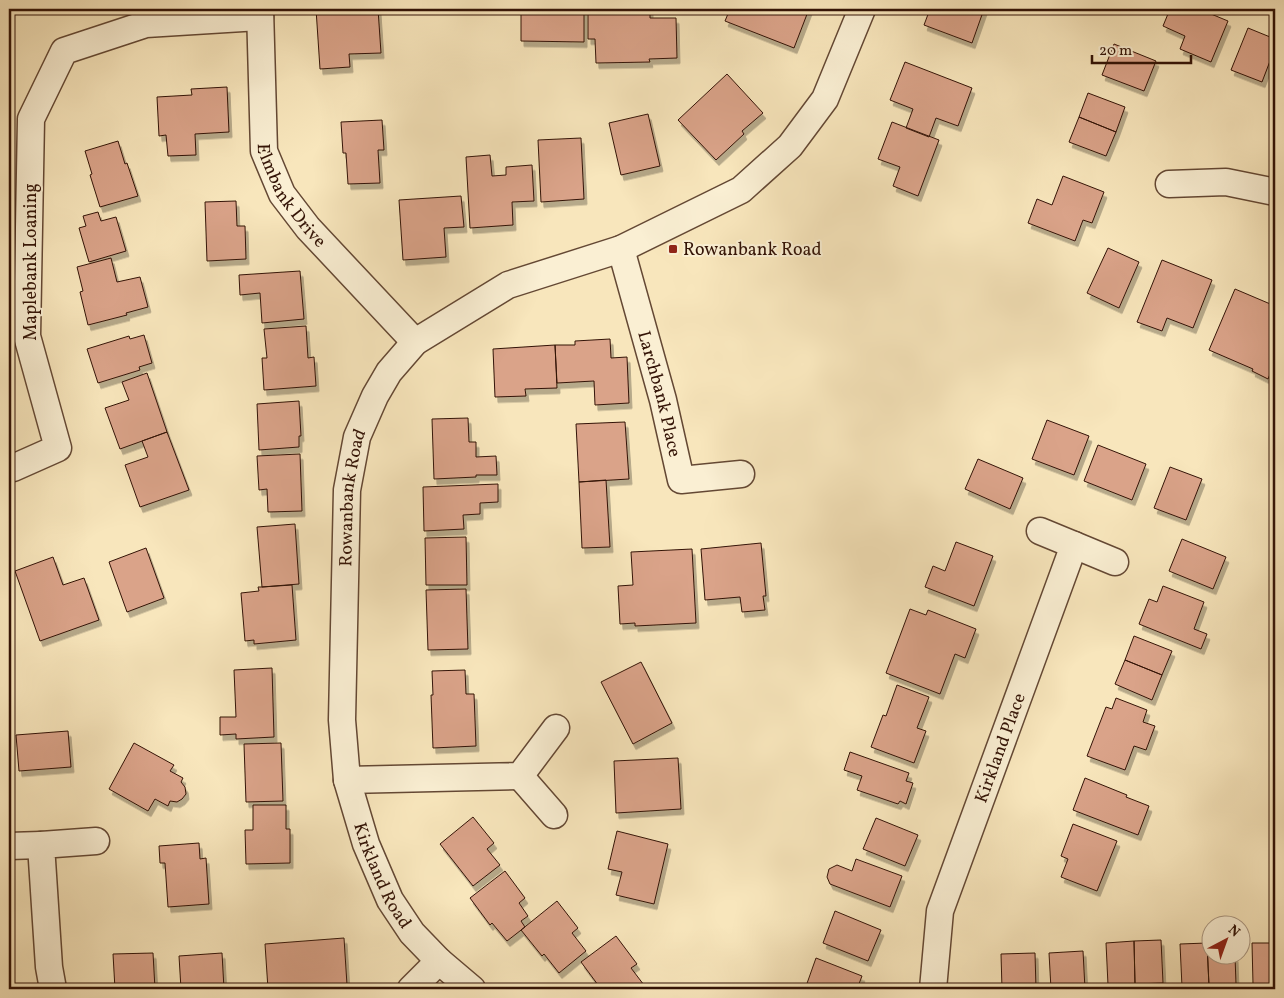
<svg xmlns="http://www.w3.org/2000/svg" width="1284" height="998" font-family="Vollkorn,serif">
<defs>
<filter id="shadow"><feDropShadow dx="3" dy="5.5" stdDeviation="0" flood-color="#0004"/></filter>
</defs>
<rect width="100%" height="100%" fill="#f8e6bc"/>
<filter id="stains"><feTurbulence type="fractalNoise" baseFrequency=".004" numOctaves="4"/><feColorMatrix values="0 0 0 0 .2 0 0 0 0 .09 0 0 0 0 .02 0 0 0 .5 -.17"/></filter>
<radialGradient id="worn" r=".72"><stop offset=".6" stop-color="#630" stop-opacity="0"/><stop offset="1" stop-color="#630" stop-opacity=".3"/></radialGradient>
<!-- building -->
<path fill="#daa389" stroke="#331306" filter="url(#shadow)" d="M316,9h32v3l30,-3 3,44 -32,1 1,13 -30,2z
M521,9h63v33l-63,-1z
M588,9h62v9h26l1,40 -28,1 1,3 -54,1 -1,-24h-7z
M730,9h79l-15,39 -69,-27z
M930,9h54l-12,34 -48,-18z
M1170,9h29l29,12 -17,41 -31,-13 5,-13 -22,-10z
M1248,28l27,11v9l-13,34 -31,-12z
M1114,44l42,17 -12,30 -42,-16z
M905,62l67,26 -14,38 -22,-8 -7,19 -23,-9 7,-19 -23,-9z
M727,74l36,39 -21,18 2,3 -28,26 -38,-40z
M227,87l2,45 -34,2 1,21 -28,1 -2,-21 -7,1 -2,-39 35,-2 -1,-6z
M1088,93l37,14 -9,25 -37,-15z
M648,114l12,52 -39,9 -12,-52z
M1079,117l37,15 -10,24 -37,-14z
M382,120l2,30h-6l2,33 -32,1 -2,-31h-3l-2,-31z
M892,122l47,18 -21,56 -25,-10 7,-19 -22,-8z
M581,138l3,61 -43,3 -3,-62z
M118,141l7,23 2,-1 11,33 -38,11 -10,-32 2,-1 -7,-23z
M490,155l2,21 14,-1v-8l26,-2 2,36 -22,1 1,23 -43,3 -4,-71z
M1063,176l41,16 -12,31 -9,-3 -8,21 -47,-18 9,-24 15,6z
M461,196l3,31 -20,1 2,29 -43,3 -4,-60z
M236,201l1,25h8l1,33 -39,2 -2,-59z
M98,212l3,9 15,-4 10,34 -37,11 -10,-34 7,-2 -3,-10z
M1108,248l31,14 -20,46 -32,-15z
M111,258l6,24 23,-5 8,30 -22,6 1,2 -39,10 -8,-33 3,-1 -6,-24z
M1162,260l50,20 -19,48 -26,-10 -5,13 -25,-9z
M300,271l4,48 -42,4 -2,-30 -20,2 -1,-20z
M1235,289l40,17v56l-7,17 -16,-8 1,-2 -44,-19z
M306,326l2,32 6,-1 2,29 -52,4 -2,-32h5l-3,-29z
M144,335l8,28 -13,4 1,3 -42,13 -11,-34 42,-13 1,3z
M610,339l1,19 16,-1 2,46 -34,2 -1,-24 -37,2 -2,-38h20v-4z
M555,345l2,43 -32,1 1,7 -31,1 -2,-48z
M147,373l20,59 -47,17 -15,-41 24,-8 -7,-18z
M299,401l2,35h-2v11l-40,3 -2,-46z
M468,418l1,24h7v15l20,-1 1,19h-21v2l-42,2 -2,-60z
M1047,420l42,16 -15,39 -42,-16z
M625,422l4,57 -50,3 -3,-58z
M167,432l22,58 -49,17 -15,-42 23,-8 -6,-16z
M1098,445l48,19 -14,36 -48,-19z
M300,454l2,57 -34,1 -1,-23 -8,1 -2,-34z
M978,459l45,19 -13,31 -45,-20z
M1170,467l32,12 -16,41 -32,-12z
M606,480l4,67 -28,1 -3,-66z
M498,484v18l-18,1v11l-17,1 1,14 -40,2 -1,-44z
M295,524l4,60 -37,3 -5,-60z
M466,537l1,48h-41l-1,-47z
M1182,539l44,18 -13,32 -44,-18z
M956,542l37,14 -19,50 -49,-19 8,-21 12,5z
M761,543l5,53h-3l2,14 -23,2 -2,-15 -35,3 -4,-51z
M146,548l18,50 -37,14 -18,-50z
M692,549l4,74 -61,3v-3l-15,1 -2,-38 15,-1 -2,-33z
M53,557l10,28 21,-7 15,42 -59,21 -25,-70z
M292,585l4,55 -42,4v-4l-9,1 -4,-48 18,-2 -1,-4h4z
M1163,586l41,16 -10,27 13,5 -6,15 -62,-25 10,-25 8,3z
M466,589l2,60 -40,1 -2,-60z
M910,609l16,6 2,-5 48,19 -11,29 -10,-4 -15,40 -54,-21z
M1134,636l38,15 -10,24 -37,-15z
M1125,660l37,15 -10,25 -37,-16z
M641,662l31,61 -39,21 -32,-62z
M272,668l2,69 -38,2v-5l-16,1v-18h16l-2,-47z
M465,670l1,24h8l2,52 -43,2 -2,-53h2l-1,-24z
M897,685l32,12 -12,31 9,3 -12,32 -43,-16 12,-32 3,1z
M1116,698l31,12 -4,12 12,4 -9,24 -12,-4 -9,24 -38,-14 19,-49 6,2z
M68,731l3,36 -52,4 -3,-36z
M134,743l40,22 -4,6 13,7 -2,4 4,5 1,7 -4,5 -5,3 -7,-1 -2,5 -13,-7 -7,12 -39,-22z
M281,743l2,58 -37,1 -2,-58z
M850,752l59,21 -3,8 7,2 -7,21 -6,-3 -2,3 -41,-14 5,-14 -18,-6z
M678,758l3,51 -65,4 -2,-52z
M1085,778l42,17 -1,2 23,9 -11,29 -65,-25z
M253,805h33v24h4v34l-44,1 -1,-34h8z
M473,817l21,26 -7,6 13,16 -27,21 -33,-42z
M876,818l42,17 -13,31 -42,-17z
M1073,824l44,17 -20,50 -36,-14 7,-18 -7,-3z
M617,831l51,13 -14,60 -38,-9 6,-23 -14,-3z
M199,843l1,16 6,-1 3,46 -41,3 -3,-44h-5l-1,-17z
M856,859l46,17 -12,31 -60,-23 -3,-7 2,-8 8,-4 15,6z
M505,871l20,27 -6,5 9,13 -7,5 4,6 -18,14 -15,-18 -2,2 -20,-27z
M557,901l21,27 -6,5 14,18 -27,22 -15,-19 -2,2 -21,-26z
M835,911l46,19 -13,31 -45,-18z
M616,936l21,28 -6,4 16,21h-41l-2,-2 -3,2 -20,-27z
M344,938l3,47 -58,4h-21l-3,-45z
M1161,940l2,43 -28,1 -1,-43z
M1134,941l1,43 -27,1 -2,-42z
M1207,943l2,43 -27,1 -2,-43z
M1207,943h5v13h23l1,28 -27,2z
M1252,943h23v41h-22z
M1083,951l2,38h-34l-2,-36z
M153,953l2,36h-40l-2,-35z
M222,953l2,36h-43l-2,-33z
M1035,953l1,36h-34l-1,-35z
M816,958l46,18 -5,13h-52z"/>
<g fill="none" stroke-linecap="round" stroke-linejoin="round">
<defs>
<g id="minor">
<path id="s1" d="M260,9l4,142 18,43 26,34 107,114"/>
<path d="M1169,184l57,-2 49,10"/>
<path id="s2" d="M621,249l42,151 18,80 60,-6"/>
<path d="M13,468l45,-20 -31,-112 4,-217 33,-68 82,-27 114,-7"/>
<path d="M1074,545l41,17"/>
<path id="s3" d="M556,728l-36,48 -173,4 -5,-60 5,-230 10,-53 18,-41 14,-24 26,-30 93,-57 113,-36 120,-59 49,-44 35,-47 37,-90"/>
<path d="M520,776l34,39"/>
<path id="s4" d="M347,780l19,64 24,56 22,33 27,28 33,28"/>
<path d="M9,846l32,-1"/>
<path d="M53,989l-4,-22 -8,-122 55,-4"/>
<path d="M411,989l28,-28"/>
<path id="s5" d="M933,989l7,-78 134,-366 -34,-14"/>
</g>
</defs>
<!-- minor casing -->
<use href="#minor" stroke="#644834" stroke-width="29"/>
<!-- minor -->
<use href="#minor" stroke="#faefd3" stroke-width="26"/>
</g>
<!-- markers -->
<rect fill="#8f2418" stroke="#faefd3" stroke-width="2" x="668" y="244" width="10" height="10" rx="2.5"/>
<g text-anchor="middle" stroke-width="4" stroke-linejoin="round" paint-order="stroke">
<!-- street labels -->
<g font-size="18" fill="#331306" stroke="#faefd3">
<text dy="6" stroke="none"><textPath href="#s1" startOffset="194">Elmbank Drive</textPath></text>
<text transform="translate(30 262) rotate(-90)" y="6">Maplebank Loaning</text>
<text dy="6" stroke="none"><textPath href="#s2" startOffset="150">Larchbank Place</textPath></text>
<text dy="6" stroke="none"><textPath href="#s3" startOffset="516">Rowanbank Road</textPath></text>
<text dy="6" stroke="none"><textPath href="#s5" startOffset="252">Kirkland Place</textPath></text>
<text dy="6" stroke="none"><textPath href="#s4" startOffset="102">Kirkland Road</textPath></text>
</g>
<!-- poi labels -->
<g font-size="18" fill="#331306" stroke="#faefd3" text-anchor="start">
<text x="683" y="255">Rowanbank Road</text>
</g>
</g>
<!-- margin -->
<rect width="1284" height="998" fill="none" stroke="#f8e6bc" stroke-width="30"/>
<rect x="10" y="10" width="1264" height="978" fill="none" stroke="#331306" stroke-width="2.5"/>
<rect x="15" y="15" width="1254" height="968" fill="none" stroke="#331306"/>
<!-- north arrow -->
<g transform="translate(1226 940) rotate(41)"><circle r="24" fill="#faefd3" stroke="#aa9781"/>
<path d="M0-4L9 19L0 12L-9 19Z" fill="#8f2418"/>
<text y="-8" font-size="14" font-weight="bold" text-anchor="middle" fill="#331306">N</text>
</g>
<!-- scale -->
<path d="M1092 55v8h99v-8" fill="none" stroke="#331306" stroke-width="2.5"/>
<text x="1099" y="55" font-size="15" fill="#331306" stroke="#faefd3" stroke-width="4" paint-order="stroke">20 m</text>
<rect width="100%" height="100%" filter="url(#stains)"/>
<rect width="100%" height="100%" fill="url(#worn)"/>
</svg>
